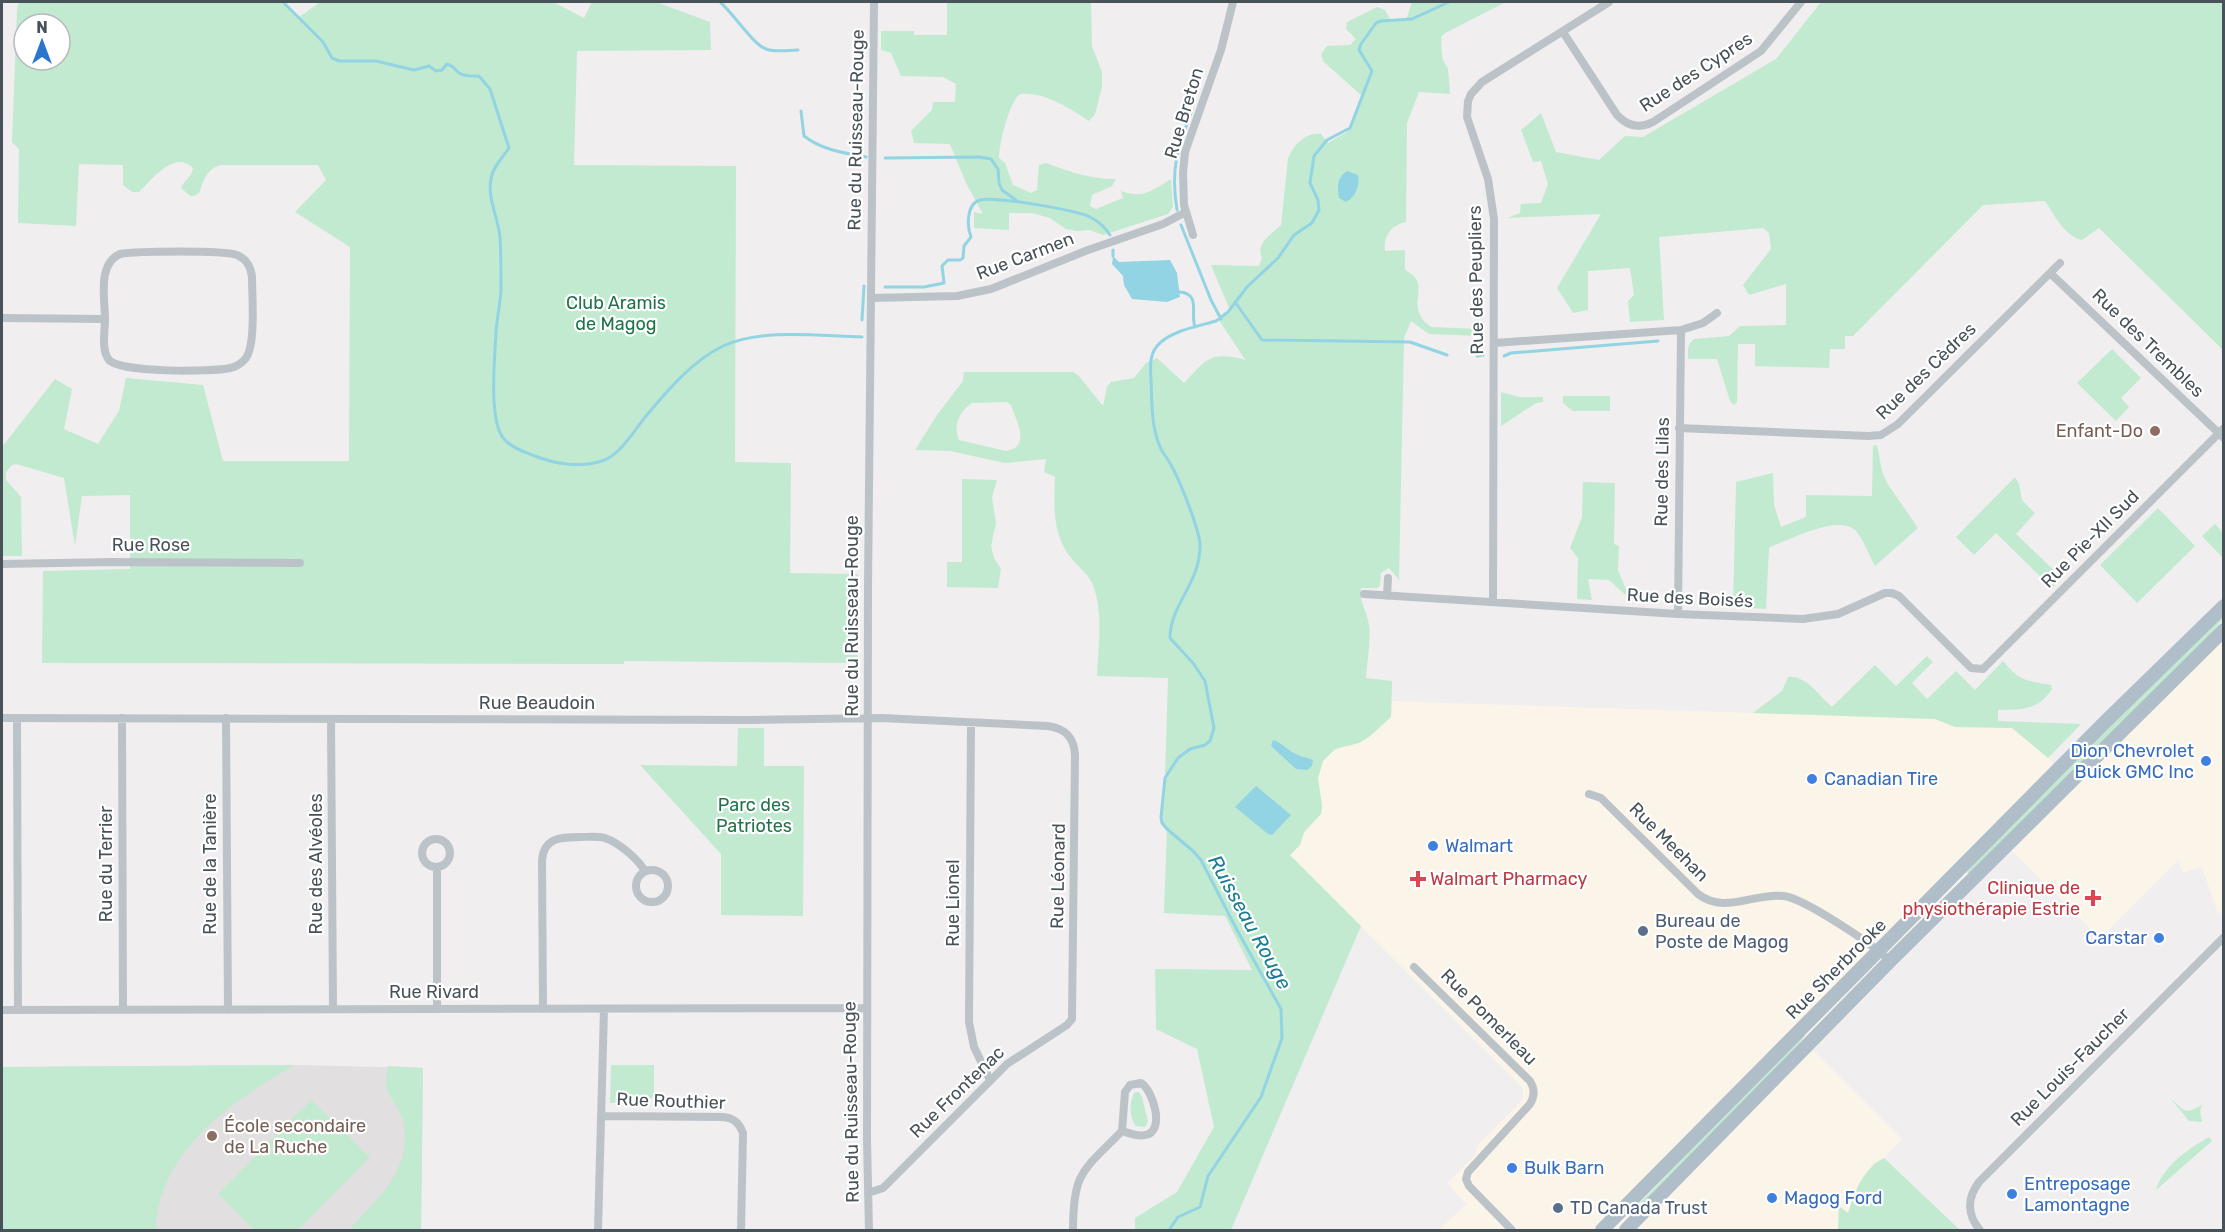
<svg xmlns="http://www.w3.org/2000/svg" width="2225" height="1232" font-family="Rubik,sans-serif">
<rect width="100%" height="100%" fill="#f0eeee"/>
<!-- commercial -->
<path fill="#faf4e9" d="M2223,640v271l-5,3 -16,-47 -19,6 -5,-13 -74,74 2,3 -4,3 -91,-90 -198,200 89,89 -18,19 -12,6 -15,23 -9,26 -9,-6 -1,23h-399l27,-26 -19,-21 27,-27 5,-12 44,-45v-11l-234,-233 11,-10 4,-12 17,-19 1,-8 -4,-28 5,-17 7,-8 11,-6 12,-2 38,-28 1,-16 543,18 20,8 57,1 66,55z"/>
<!-- education -->
<path fill="#e1dfdf" d="M295,1065l128,3 -2,162h-419v-163z"/>
<!-- green -->
<path fill="#c1ead0" fill-rule="evenodd" d="M19,2h266l13,16 22,-16h233l31,16 8,-16h64l54,20 1,28 -134,1 -3,114 162,1 -1,296 56,1 -1,110 68,1 -1,89 -233,-2v3l-582,-1 1,-92 87,-2v-74l-48,1 -7,50 -11,-68 -48,-14 -4,1 -6,7v8l15,17 1,59h-20v-109l53,-68 17,10 -8,40 34,15 21,-33 7,-33 77,7 20,76h126l1,-214 -55,-35 31,-32 -8,-15h-98c-14,5 -16,15 -21,28 -9,7 -11,0 -18,-5 3,-8 11,-11 12,-20 -19,-19 -42,13 -54,24h-7l-9,-7v-20l-44,-1 -3,62 -58,-3 1,-74 -7,-7 5,-132zM24,24h36v36h-36z
M917,2h174l1,44 10,26v15l-7,27 -6,7c-19,-13 -46,-30 -69,-27 -11,8 -21,51 -21,64l6,5 8,22 18,8 6,-3 2,-25 7,-2c24,9 44,16 70,16l-4,7 -20,9 -2,11 6,3 27,-11 -2,-7c22,8 31,0 50,-12l2,28 -5,7 -65,21 -13,-5 -14,1 -10,-2 -16,-11 -18,-5h-23v17l-35,-2v-16l9,2 -17,-31 -16,-39 -36,-1 -3,-12 21,-21 1,-8h22l1,-18 -13,-7 -42,-1 -10,-23 -10,-3v-19h33v4h33v-32z
M1412,2h94l-61,31 -4,4c1,11 -1,23 7,31l2,26 -31,-2 -12,31 -1,99c-15,3 -23,14 -21,29l20,-1v20c30,14 -4,36 26,57l48,2v7l-50,-2 -18,-13 -7,17 -5,242 -10,-12 -8,5 -1,12 -2,3h-17c-2,14 6,23 8,37 2,17 -2,36 -3,53l26,3 -1,36 -22,20 -10,6 -24,6 -12,12 -5,17 4,28 -1,8 -17,18 -4,13 -10,10 71,71 -130,304h-96v-12l42,-26 37,-65 -17,-78 -41,-20 -1,-60 97,1 -27,-54 -61,-3 3,-84 -5,-6 -1,-6 4,-39 3,-100 -71,-2c1,-29 7,-66 -5,-93 -5,-11 -17,-19 -24,-29 -16,-24 -14,-50 -13,-77l-11,-5 2,-13 -41,4 -55,-12 -35,-1 22,-35 26,-34 1,-9h109l5,3 25,31 4,-19 4,-5 23,-4 12,-15 11,-5 27,25c17,-17 22,-30 48,-26 6,1 10,1 14,4l-27,-41 11,-10 -19,-45 48,1 3,-8c-7,-15 10,-24 19,-33l7,-66c5,-14 18,-27 33,-25l7,9 19,-11 15,-36 -39,-35 -2,-7 6,-8 23,-1 6,-6 -10,-10 1,-7 30,-15 8,3 6,11 15,-1zM1007,402l4,3c5,16 21,42 -5,46l-47,-11c-6,-14 0,-29 13,-37z
M1821,2h402v348l-124,-122 -17,12c-18,-4 -28,-26 -37,-39l-62,4 -130,131h-8v13h-15l-1,19 -74,-2v-22h-17l-1,58 -3,3 -4,-4 -13,-42h-29c0,-8 -1,-15 6,-20l35,-3 11,-10 46,-1v-41l-37,11 -6,-10 28,-36 -2,-16 -6,-5 -104,9 5,83 -34,2 -2,-21 6,-6 -4,-27 -42,3v39l-15,3 -16,-25 44,-74 -94,4 13,-5 1,-9 20,-1 7,-19 -7,-23 -8,1 -12,-32 20,-17 15,39 43,8 26,-24 18,1 133,-78z
M2112,349l29,29 -20,20 8,9 -13,14 -39,-38z
M1501,392l18,5h24v5l-7,1 -35,23z
M1563,396h47v15h-37l-10,-8z
M1877,445l5,26 5,12 31,45 -43,38c-5,-9 -14,-32 -21,-37 -19,-13 -62,10 -82,17l-3,2 -3,61 -33,-2 3,-125 37,-9 1,32 7,22 25,-10v-22l66,1 1,-50z
M2015,477l4,7 3,16 13,13 -19,21 46,44 -10,10 -56,-55 -22,22 -18,-18z
M962,479l35,1 -5,17 4,26 -5,23 3,12 7,11 -3,19 -51,-1v-25h15z
M1583,482l32,1 -1,61 5,2 -1,24 12,29 -21,-19 -21,-1 4,21 -15,-1 1,-41 -8,-10 12,-31z
M2158,508l37,38 -58,57 -37,-38z
M2215,524l8,9v25l-21,-22z
M2223,613v6l-15,18 -239,238 -2,-3 20,-24z
M1927,656l6,6 -21,21 15,16 29,-28 19,19 28,-29c17,21 23,19 48,24l1,4c-15,22 -29,20 -54,21v11l83,3 -33,34 -36,-30 -57,-1 -20,-8 -182,-6 29,-22 6,-14c18,-2 31,19 44,30l43,-42 21,21z
M738,728h26v38h40l-1,150 -82,-1v-61l-81,-89 97,1z
M1803,1034l2,2 -19,23 -144,147 -3,-2z
M295,1065c-62,35 -137,86 -139,165h-154v-163z
M611,1065h43v31l-9,7h-35z
M388,1066l35,2 -2,162h-72c29,-33 67,-62 53,-112 -3,-11 -12,-19 -15,-29 -2,-6 0,-16 1,-23z
M1135,1092h4l3,5 6,24 -3,6 -9,-1c-7,-7 -7,-26 -1,-34z
M2171,1099c14,12 13,16 31,6l-2,6 2,11 -13,-1z
M311,1100l59,57 -72,73h-43l-37,-36z
M2209,1137l3,4 -56,49c7,-24 32,-41 53,-53z
M1884,1158l76,72h-122l1,-24 9,7c7,-22 15,-44 36,-55z"/>
<!-- water -->
<path fill="#92d4e3" d="M1347,171l11,4c2,10 -2,22 -12,27l-7,-4c-2,-11 -2,-21 8,-27z
M1113,256l6,6 51,-2 7,13 3,24 -13,5 -35,-3 -8,-14 -1,-9 -11,-12z
M1273,740c9,3 14,9 21,13 6,4 13,4 19,7l-1,6 -5,4 -11,-1 -25,-23z
M1256,786l35,29 -19,20 -4,-1 -33,-27z"/>
<g fill="none" stroke-linecap="round" stroke-linejoin="round">
<!-- stream -->
<path stroke="#92d4e3" stroke-width="3" d="M283,2l40,40 9,16 7,3h37l38,9 15,-4 7,5 6,-1 5,-6c7,2 7,5 12,9 6,4 14,3 20,3l11,13 19,59c-6,9 -17,20 -18,31 -4,19 7,38 9,58 1,17 1,36 1,54 -1,14 -4,27 -5,41 -1,24 -8,89 8,107 8,9 20,13 31,17 20,8 45,12 67,5 18,-6 32,-30 44,-45 21,-25 46,-55 77,-70 39,-18 96,-10 139,-9
M721,3c13,11 34,45 48,47 9,2 20,0 29,0
M801,111l3,25c18,14 40,17 62,21
M885,158l94,-1 12,2 7,10 1,14 3,7 14,10
M1177,210c-7,-42 1,-62 15,-100
M1181,225l30,75 10,19
M1113,256v-6
M885,287h39l20,-4 -2,-17 6,-6h12l3,-2 1,-12 7,-9c-4,-10 -5,-33 9,-37 14,-4 96,10 110,17 8,4 15,10 20,18
M1180,292c21,2 10,21 15,35
M1235,302l27,38 148,2 37,13
M862,320l2,-34
M1477,356l6,-1
M1504,356l7,-3 147,-12
M1169,1230l9,-13 22,-10 8,-31 53,-79 21,-59 -1,-29 -44,-79 -36,-70 -8,-9 -26,-22 -5,-6 -1,-6 4,-39 13,-20 12,-9 15,-4 5,-4 4,-13 -9,-47 -12,-18 -23,-25c0,-34 31,-55 30,-94 -1,-15 -20,-63 -28,-77 -3,-7 -9,-13 -12,-20 -9,-21 -8,-45 -9,-67 -1,-15 -2,-28 10,-38 14,-12 38,-16 55,-21l12,-9 19,-25 31,-29 16,-23 18,-12 7,-13 -1,-10 -8,-17 4,-27 13,-16 23,-12 22,-57 -13,-21 2,-6 15,-21 5,-2 31,-2 37,-17"/>
<!-- minor -->
<path stroke="#bbc3c9" stroke-width="8" d="M1563,32l54,83c10,11 22,14 36,7l108,-71 40,-49
M1193,235l-9,-30 -1,-32 2,-21 36,-102 12,-48
M2050,273l174,165
M871,298l86,-2 34,-7 97,-39 75,-26 21,-11
M2,318l103,1c0,-20 -8,-55 15,-65 17,-3 102,-4 117,1 10,4 14,13 15,22 0,19 4,67 -6,81 -4,5 -10,9 -16,10 -18,4 -109,5 -121,-8 -8,-10 -4,-29 -4,-41
M1494,343l187,-13 22,-7 14,-10
M1679,428l189,8 13,-1 17,-11 162,-161
M2,564l110,-2 188,1
M1364,594l314,20 125,5 35,-5 47,-21h7l7,3 72,72 12,1 241,-241
M1387,596l1,-18
M1493,602l1,-383 -6,-40 -21,-62 1,-16 3,-7 11,-12 127,-80
M1678,614l3,-284
M2,718l750,2 130,-2 165,8c18,2 27,11 28,29l-3,264 -5,6 -60,39 -124,124 -15,5
M17,718l1,292
M122,718l1,292
M226,718l2,292
M331,719l2,290
M971,723l-2,299 5,25 16,33
M1589,794l12,4 97,96c27,21 56,-2 86,2 21,3 90,49 106,65
M422 853a14 14 0 1 1 28 0a14 14 0 1 1-28 0Z
M437,867v142
M636 886a16 16 0 1 1 32 0a16 16 0 1 1-32 0Z
M1414,967l116,114c5,8 5,15 0,23l-62,68 -2,7 3,7 43,44
M543,1009l-1,-149c2,-23 20,-23 39,-23 8,0 16,-1 24,1 14,5 32,20 40,33
M2,1010l865,-2
M602,1116l121,1c11,1 16,6 20,16l-2,97
M598,1230l6,-221
M869,1230l-2,-90 1,-555 6,-583
M1073,1230c0,-59 10,-59 49,-99l3,-39 5,-7 11,-2c12,7 25,49 4,52 -7,2 -16,-2 -23,-4
M1980,1230c-13,-15 -13,-32 -1,-48l245,-245"/>
<!-- primary -->
<path stroke="#b0beca" stroke-width="14" d="M1602,1230l501,-506 121,-118
M1626,1230l264,-269 334,-331"/>
</g>
<!-- markers -->
<g fill="#8d6e63" stroke="#fff" stroke-width="2">
<circle cx="2155" cy="431" r="6"/>
<circle cx="212" cy="1136" r="6"/>
</g>
<g fill="#3f7fe0" stroke="#fff" stroke-width="2">
<circle cx="2206" cy="761" r="6"/>
<circle cx="1812" cy="779" r="6"/>
<circle cx="1433" cy="846" r="6"/>
<circle cx="2159" cy="938" r="6"/>
<circle cx="1512" cy="1168" r="6"/>
<circle cx="2012" cy="1194" r="6"/>
<circle cx="1772" cy="1198" r="6"/>
</g>
<g fill="#e0444e" stroke="#fff" stroke-width="2">
<path d="M1415 870h6v6h6v6h-6v6h-6v-6h-6v-6h6z"/>
<path d="M2090 889h6v6h6v6h-6v6h-6v-6h-6v-6h6z"/>
</g>
<g fill="#5c6f8a" stroke="#fff" stroke-width="2">
<circle cx="1643" cy="931" r="6"/>
<circle cx="1558" cy="1208" r="6"/>
</g>
<g text-anchor="middle" stroke-width="4.5" stroke-linejoin="round" paint-order="stroke">
<!-- street labels -->
<g font-size="18" fill="#485259" stroke="#fff">
<text transform="translate(1696 72) rotate(-33)" y="6">Rue des Cypres</text>
<text transform="translate(1184 113) rotate(-73)" y="6">Rue Breton</text>
<text transform="translate(856 130) rotate(-89)" y="6">Rue du Ruisseau-Rouge</text>
<text transform="translate(1025 256) rotate(-21)" y="6">Rue Carmen</text>
<text transform="translate(1476 280) rotate(-91)" y="6">Rue des Peupliers</text>
<text transform="translate(2148 343) rotate(44)" y="6">Rue des Trembles</text>
<text transform="translate(1926 371) rotate(-44)" y="6">Rue des Cèdres</text>
<text transform="translate(1662 472) rotate(-89)" y="6">Rue des Lilas</text>
<text transform="translate(2090 539) rotate(-45)" y="6">Rue Pie-XII Sud</text>
<text x="151" y="551">Rue Rose</text>
<text transform="translate(1690 598) rotate(3)" y="6">Rue des Boisés</text>
<text transform="translate(852 616) rotate(-90)" y="6">Rue du Ruisseau-Rouge</text>
<text x="537" y="709">Rue Beaudoin</text>
<text transform="translate(1669 842) rotate(45)" y="6">Rue Meehan</text>
<text transform="translate(106 864) rotate(-90)" y="6">Rue du Terrier</text>
<text transform="translate(210 864) rotate(-90)" y="6">Rue de la Tanière</text>
<text transform="translate(316 864) rotate(-90)" y="6">Rue des Alvéoles</text>
<text transform="translate(1058 876) rotate(-89)" y="6">Rue Léonard</text>
<text transform="translate(953 903) rotate(-90)" y="6">Rue Lionel</text>
<text transform="translate(1836 969) rotate(-45)" y="6">Rue Sherbrooke</text>
<text x="434" y="998">Rue Rivard</text>
<text transform="translate(1489 1017) rotate(45)" y="6">Rue Pomerleau</text>
<text transform="translate(2070 1067) rotate(-45)" y="6">Rue Louis-Faucher</text>
<text transform="translate(957 1092) rotate(-44)" y="6">Rue Frontenac</text>
<text transform="translate(671 1101) rotate(2)" y="6">Rue Routhier</text>
<text transform="translate(851 1102) rotate(-91)" y="6">Rue du Ruisseau-Rouge</text>
</g>
<!-- park labels -->
<g font-size="18" fill="#207348" stroke="#fff">
<text x="616" y="309">Club Aramis<tspan x="616" dy="21">de Magog</tspan></text>
<text x="754" y="811">Parc des<tspan x="754" dy="21">Patriotes</tspan></text>
</g>
<!-- education labels -->
<g font-size="18" fill="#785e54" stroke="#fff" text-anchor="end">
<text x="2143" y="437">Enfant-Do</text>
<text x="224" y="1132" text-anchor="start">École secondaire<tspan x="224" dy="21">de La Ruche</tspan></text>
</g>
<!-- shop labels -->
<g font-size="18" fill="#366cbe" stroke="#fff" text-anchor="start">
<text x="2194" y="757" text-anchor="end">Dion Chevrolet<tspan x="2194" dy="21">Buick GMC Inc</tspan></text>
<text x="1824" y="785">Canadian Tire</text>
<text x="1445" y="852">Walmart</text>
<text x="2147" y="944" text-anchor="end">Carstar</text>
<text x="1524" y="1174">Bulk Barn</text>
<text x="2024" y="1190">Entreposage<tspan x="2024" dy="21">Lamontagne</tspan></text>
<text x="1784" y="1204">Magog Ford</text>
</g>
<!-- health labels -->
<g font-size="18" fill="#be3a42" stroke="#fff" text-anchor="start">
<text x="1430" y="885">Walmart Pharmacy</text>
<text x="2080" y="894" text-anchor="end">Clinique de<tspan x="2080" dy="21">physiothérapie Estrie</tspan></text>
</g>
<!-- service labels -->
<g font-size="18" fill="#4e5e75" stroke="#fff" text-anchor="start">
<text x="1655" y="927">Bureau de<tspan x="1655" dy="21">Poste de Magog</tspan></text>
<text x="1570" y="1214">TD Canada Trust</text>
</g>
<!-- water labels -->
<g font-size="20" font-style="italic" fill="#1a7d93" stroke="#fff">
<text transform="translate(1250 922) rotate(61)" y="7">Ruisseau Rouge</text>
</g>
</g>
<!-- border -->
<rect width="2225" height="1232" fill="none" stroke="#485259" stroke-width="6"/>
<!-- north arrow -->
<g transform="translate(42 42)"><circle r="28" fill="#ffffff" stroke="#b6babd" stroke-width="1.5"/>
<path d="M0-4.5L10 22L0 15L-10 22Z" fill="#2b76cd"/>
<text y="-9" font-size="16" font-weight="bold" text-anchor="middle" fill="#485259">N</text>
</g>
</svg>
